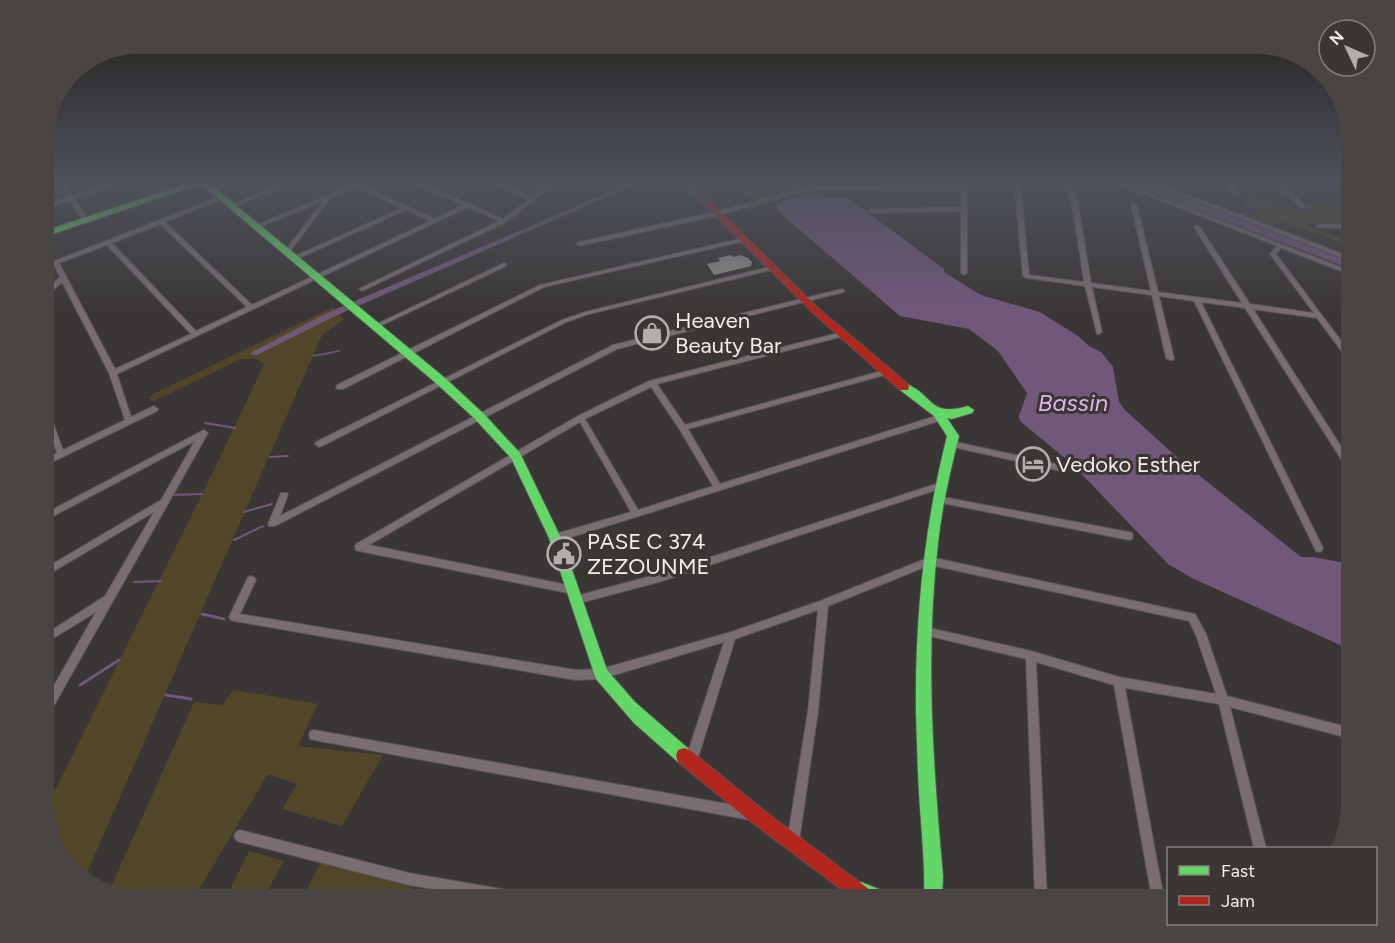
<svg xmlns="http://www.w3.org/2000/svg" width="1395" height="943" font-family="Figtree,sans-serif">
<rect width="100%" height="100%" fill="#3a3635"/>
<!-- green -->
<path fill="#524629" d="M733,182h95l2,3 -22,1 -53,15z
M1245,194l9,1 7,5 11,1 7,7 13,1 14,4 5,-3 -6,-7h26l5,3h15v18h-47l36,14 11,1v7l-69,-25 -9,5 -22,-9 6,-5 -14,-6 4,-6z
M333,307l11,12 -22,16 -239,547 -27,-30 -12,-40 171,-344 49,-104 -10,-6 -13,1 -87,42 -5,-3 4,-4z
M234,690l84,14 -20,42 85,9 -41,71 -60,-17 15,-25 -29,-10 -74,124 4,1h-60l-29,-8 85,-189 28,3z
M249,851l35,10 -21,38h-38z
M321,862l91,25 -5,12h-105z"/>
<!-- water -->
<path fill="#71587b" d="M1124,182h17l210,79v8z
M810,194h11l2,4h25l96,71v3l37,23 59,17 38,24 11,10 12,6 12,15 6,35 6,8 55,50 121,97h12l38,7v86l-159,-72 -24,-14 -96,-100 -52,-43 -1,-5 8,-23 -29,-42 -29,-22 -69,-13 -122,-105 -1,-6 8,-5z"/>
<g fill="none" stroke-linecap="round" stroke-linejoin="round">
<!-- stream-far2 -->
<path stroke="#71587b" stroke-width="1.5" d="M313,356l26,-5"/>
<!-- stream-far1 -->
<path stroke="#71587b" stroke-width="2" d="M205,423l30,5
M270,457l18,-1
M170,495l32,-1
M244,512l28,-8
M234,540l29,-14
M134,582l27,-1
M202,614l3,1"/>
<!-- stream -->
<path stroke="#71587b" stroke-width="3" d="M202,614l22,5
M80,685l39,-25
M166,695l25,4"/>
<!-- canal -->
<path fill="#71587b" fill-rule="evenodd" d="M633,182h8l-308,135 -76,38h-3l-4,-2 77,-40z"/>
</g>
<!-- building -->
<path fill="#8f8c8b" d="M731,255l2,2 8,-2 7,3 4,4 -1,4 -37,9 -7,-11 13,-3 -2,-3z"/>
<g fill="none" stroke-linecap="round" stroke-linejoin="round">
<defs>
<path id="street" d="M59,182h6l8,14 43,-14h9l-50,17 13,21 -3,2 -3,-2 -12,-20 -26,9v-4l24,-8z
M284,182h8l-58,25 -5,-1z
M354,182h7l-2,2 76,35 28,-14 -50,-23h8l82,37 26,-20 -39,-17h8l34,15 19,-15h6l-51,40 -142,68 -2,1 -3,-2 140,-68 -31,-14 -351,167 14,43 23,-11 4,3 -1,2 -113,55v-6l13,-7 -13,-35v-12l4,3 15,41 62,-30 -16,-47 -47,-91 -16,15 -2,1v-5l16,-16 -6,-12 -10,4v-4l177,-69 3,2 -1,1 -58,23 87,83 178,-84 -24,-11 -109,49h-4v-2l109,-49 -47,-22 -25,12 -41,55h-4l-1,-1 38,-50 -63,25 -5,-1 72,-30zM160,224l87,83 -51,24 -84,-88zM107,245l84,89 -76,35 -56,-106z
M961,182h6v91l-3,2 -3,-2v-62l-90,2 -3,-2 3,-2 90,-2v-16l-149,-1 -96,26 -137,30 -3,-2 3,-2 136,-30 97,-26 149,1z
M1014,182h6l9,93 55,7 -12,-79 -9,-21h6l9,21 13,80 60,8 -20,-86 3,-2 3,2 21,87 84,11 -48,-76 3,-2 3,2 50,77 64,9 -44,-59 7,-8 -164,-64h8l230,89v4l-2,-1 -68,-26 -5,6 75,100v6h-3l-31,-42 -64,-9 98,153v9l-3,-1 -103,-162 -44,-6 122,246 -1,3 -3,1 -3,-1 -122,-250 -35,-5 15,62 -1,2h-3l-4,-2 -14,-63 -60,-8 10,45 -3,2h-2l-12,-48 -59,-8 -3,-2z
M1146,182h8l197,75v4z
M1223,182h6l10,12v2h-4z
M1275,182h6l24,24v2h-4z
M1319,224l32,1v4l-34,-2 -1,-1z
M743,238l2,1v2l-201,46 -201,102h-6l-1,-2 1,-2 203,-100z
M504,263l2,1v2l-128,61 -2,1 -3,-2z
M773,266l3,2 -1,1 -186,45 -23,8 -244,124 -3,1 -4,-3 1,-2 246,-122 23,-8z
M842,289l2,1v2l-227,57 -342,177h-6l-1,-2 13,-31h6l1,2 -8,21 333,-171z
M842,332l3,2 -1,2 -187,48 28,41 200,-55h3l1,2 -1,2 -200,55 32,55 219,-69h6l1,2 -1,2 -309,98 -81,25 -3,-1 -1,-3 1,-3 79,-23 -51,-90 -211,123 204,41 3,1 2,3 -2,3 -3,1 -214,-43 -3,-1 -1,-3 1,-3 222,-128 71,-35zM651,387l29,43 33,56 -75,24 -53,-91z
M204,430l4,3 -160,283 -4,1v-14l52,-91 -52,32v-9l61,-39 49,-84 -110,65v-8l117,-69 34,-59 -151,80v-7z
M951,441l110,24 4,3 -4,3 -113,-25 -1,-2 1,-2z
M939,483l3,1 1,2 -1,2 -283,94 -83,22 -3,-1 -2,-3 2,-3 3,-1 83,-22z
M937,496l192,36 3,1 1,3 -1,3 -3,1 -192,-38 -3,-1 -1,-2 1,-2z
M930,557l265,57 11,20 21,62 124,32v29l-4,-1 -6,-20 -111,-29 36,141h-12l-35,-144 -94,-16 39,211h-12l-38,-214 -78,-23 11,237h-12l-9,-240 -101,-24 -3,-1 -2,-3 2,-3 3,-1 106,24 88,26 97,17 -20,-59 -7,-14 -259,-56 -102,41 -10,105 -19,131 -2,4 -4,2 -4,-2 -2,-4 21,-131 10,-101 -83,29 -38,122 -2,4 -4,2 -4,-2 -2,-4 39,-119 -123,37 -25,1 -342,-59 -3,-1 -2,-3 19,-40 3,-1 3,1 2,3 -16,34 336,56 25,-1 130,-37 89,-31z
M314,730l436,78 4,2 2,4 -2,4 -4,2 -436,-80 -4,-1 -1,-4 1,-4z
M240,830l169,43 116,20 4,2 2,4h-39l-83,-14 -169,-43 -4,-2 -2,-4 2,-4z"/>
<path id="fast" d="M192,182h16l237,196 38,35 37,40 41,85 46,132 28,32 55,48 2,6 -2,6 -6,2 -6,-2 -44,-39 -38,-44 -47,-141 -38,-80 -36,-39 -38,-35 -236,-200 -157,53v-6z
M904,383c31,11 23,35 64,23l6,4 -2,3 -20,6 -5,-1 12,18c-9,36 -17,71 -21,107 -13,111 -5,222 5,333l-1,23h-18c1,-26 -1,-51 -3,-77 -3,-37 -4,-73 -5,-110 -1,-94 8,-185 31,-276l-13,-20 -34,-26 -1,-3z
M861,882l28,11 3,6h-32l-5,-2 -3,-6 3,-6z"/>
<path id="jam" d="M682,182h8l129,127 89,75 1,3 -1,3h-8l-87,-77z
M684,748l6,2 72,59 112,84 3,6h-23l-104,-78 -72,-59 -2,-6 2,-6z"/>
</defs>
<!-- street casing -->
<use href="#street" stroke="#575453" stroke-width="2"/>
<!-- fast casing -->
<use href="#fast" stroke="#575453" stroke-width="2"/>
<!-- jam casing -->
<use href="#jam" stroke="#575453" stroke-width="2"/>
<!-- street -->
<use href="#street" fill="#796c72" fill-rule="evenodd"/>
<!-- fast -->
<use href="#fast" fill="#63d668" fill-rule="evenodd"/>
<!-- jam -->
<use href="#jam" fill="#b3261e" fill-rule="evenodd"/>
</g>
<!-- sky -->
<linearGradient id="sky" x2="0" y2="1"><stop stop-color="#201e1d"/><stop offset="0.58" stop-color="#4f525c"/><stop offset="1" stop-color="#4f525c" stop-opacity="0"/></linearGradient>
<rect width="1395" height="314" fill="url(#sky)"/>
<!-- icons -->
<defs>
<symbol id="shop-ring" viewBox="-11 -11 22 22"><circle r="9.5" fill="#3b3534" stroke="#b2aead" stroke-width="1.5"/><path d="M-5-2.5h2.3a2.7 3.5 0 0 1 5.4 0H5L5.5 6h-11ZM-1.5-2.5h3a1.5 2.3 0 0 0-3 0Z" fill="#b2aead"/></symbol>
<symbol id="hotel-ring" viewBox="-11 -11 22 22"><circle r="9.5" fill="#3b3534" stroke="#b2aead" stroke-width="1.5"/><path d="M-6-4.5h1.5V1H6V5H4.5V3h-9V5H-6ZM-4 0a1.8 1.8 0 1 1 3.6 0ZM.5 0V-2.5h3Q6-2.5 6 0Z" fill="#b2aead"/></symbol>
<symbol id="civic-ring" viewBox="-11 -11 22 22"><circle r="9.5" fill="#3b3534" stroke="#b2aead" stroke-width="1.5"/><path d="M-.6-6.5H3V-4.5H.6V-3L4-1V1h2V6H-6V1h2V-1L-.6-3ZM-1.2 2.5V6h2.4V2.5Z" fill="#b2aead"/></symbol>
</defs>
<g fill-rule="evenodd">
<use href="#shop-ring" x="633" y="314" width="38" height="38"/>
<use href="#hotel-ring" x="1014" y="445" width="38" height="38"/>
<use href="#civic-ring" x="545" y="535" width="38" height="38"/>
</g>
<g text-anchor="middle" stroke-width="6" stroke-linejoin="round" paint-order="stroke">
<!-- poi labels -->
<g font-size="22" fill="#f2eeee" stroke="#3b3534" text-anchor="start">
<text x="675" y="328">Heaven<tspan x="675" dy="25">Beauty Bar</tspan></text>
<text x="1056" y="472">Vedoko Esther</text>
<text x="587" y="549">PASE C 374<tspan x="587" dy="25">ZEZOUNME</tspan></text>
</g>
<!-- water labels -->
<g font-size="24" font-style="italic" fill="#dfb4f3" stroke="#3b3534">
<text x="1073" y="411">Bassin</text>
</g>
</g>
<!-- crop -->
<path d="M0 0H1395V943H0ZM138 54H1257A84 84 0 0 1 1341 138V805A84 84 0 0 1 1257 889H138A84 84 0 0 1 54 805V138A84 84 0 0 1 138 54Z" fill="#4a4443" fill-rule="evenodd"/>
<!-- legend -->
<rect x="1167" y="847" width="210" height="78" fill="#3b3534" stroke="#847f7e" stroke-width="1.5"/>
<rect x="1179" y="866" width="30" height="9" fill="#63d668" stroke="#847f7e" stroke-width="1.5"/>
<text x="1221" y="877" font-size="18" fill="#f2eeee">Fast</text>
<rect x="1179" y="896" width="30" height="9" fill="#b3261e" stroke="#847f7e" stroke-width="1.5"/>
<text x="1221" y="907" font-size="18" fill="#f2eeee">Jam</text>
<!-- north arrow -->
<g transform="translate(1347 48) rotate(314)"><circle r="28" fill="#3b3534" stroke="#847f7e" stroke-width="1.5"/>
<path d="M0-4.5L10 22L0 15L-10 22Z" fill="#b2aead"/>
<text y="-9" font-size="16" font-weight="bold" text-anchor="middle" fill="#f2eeee">N</text>
</g>
</svg>
